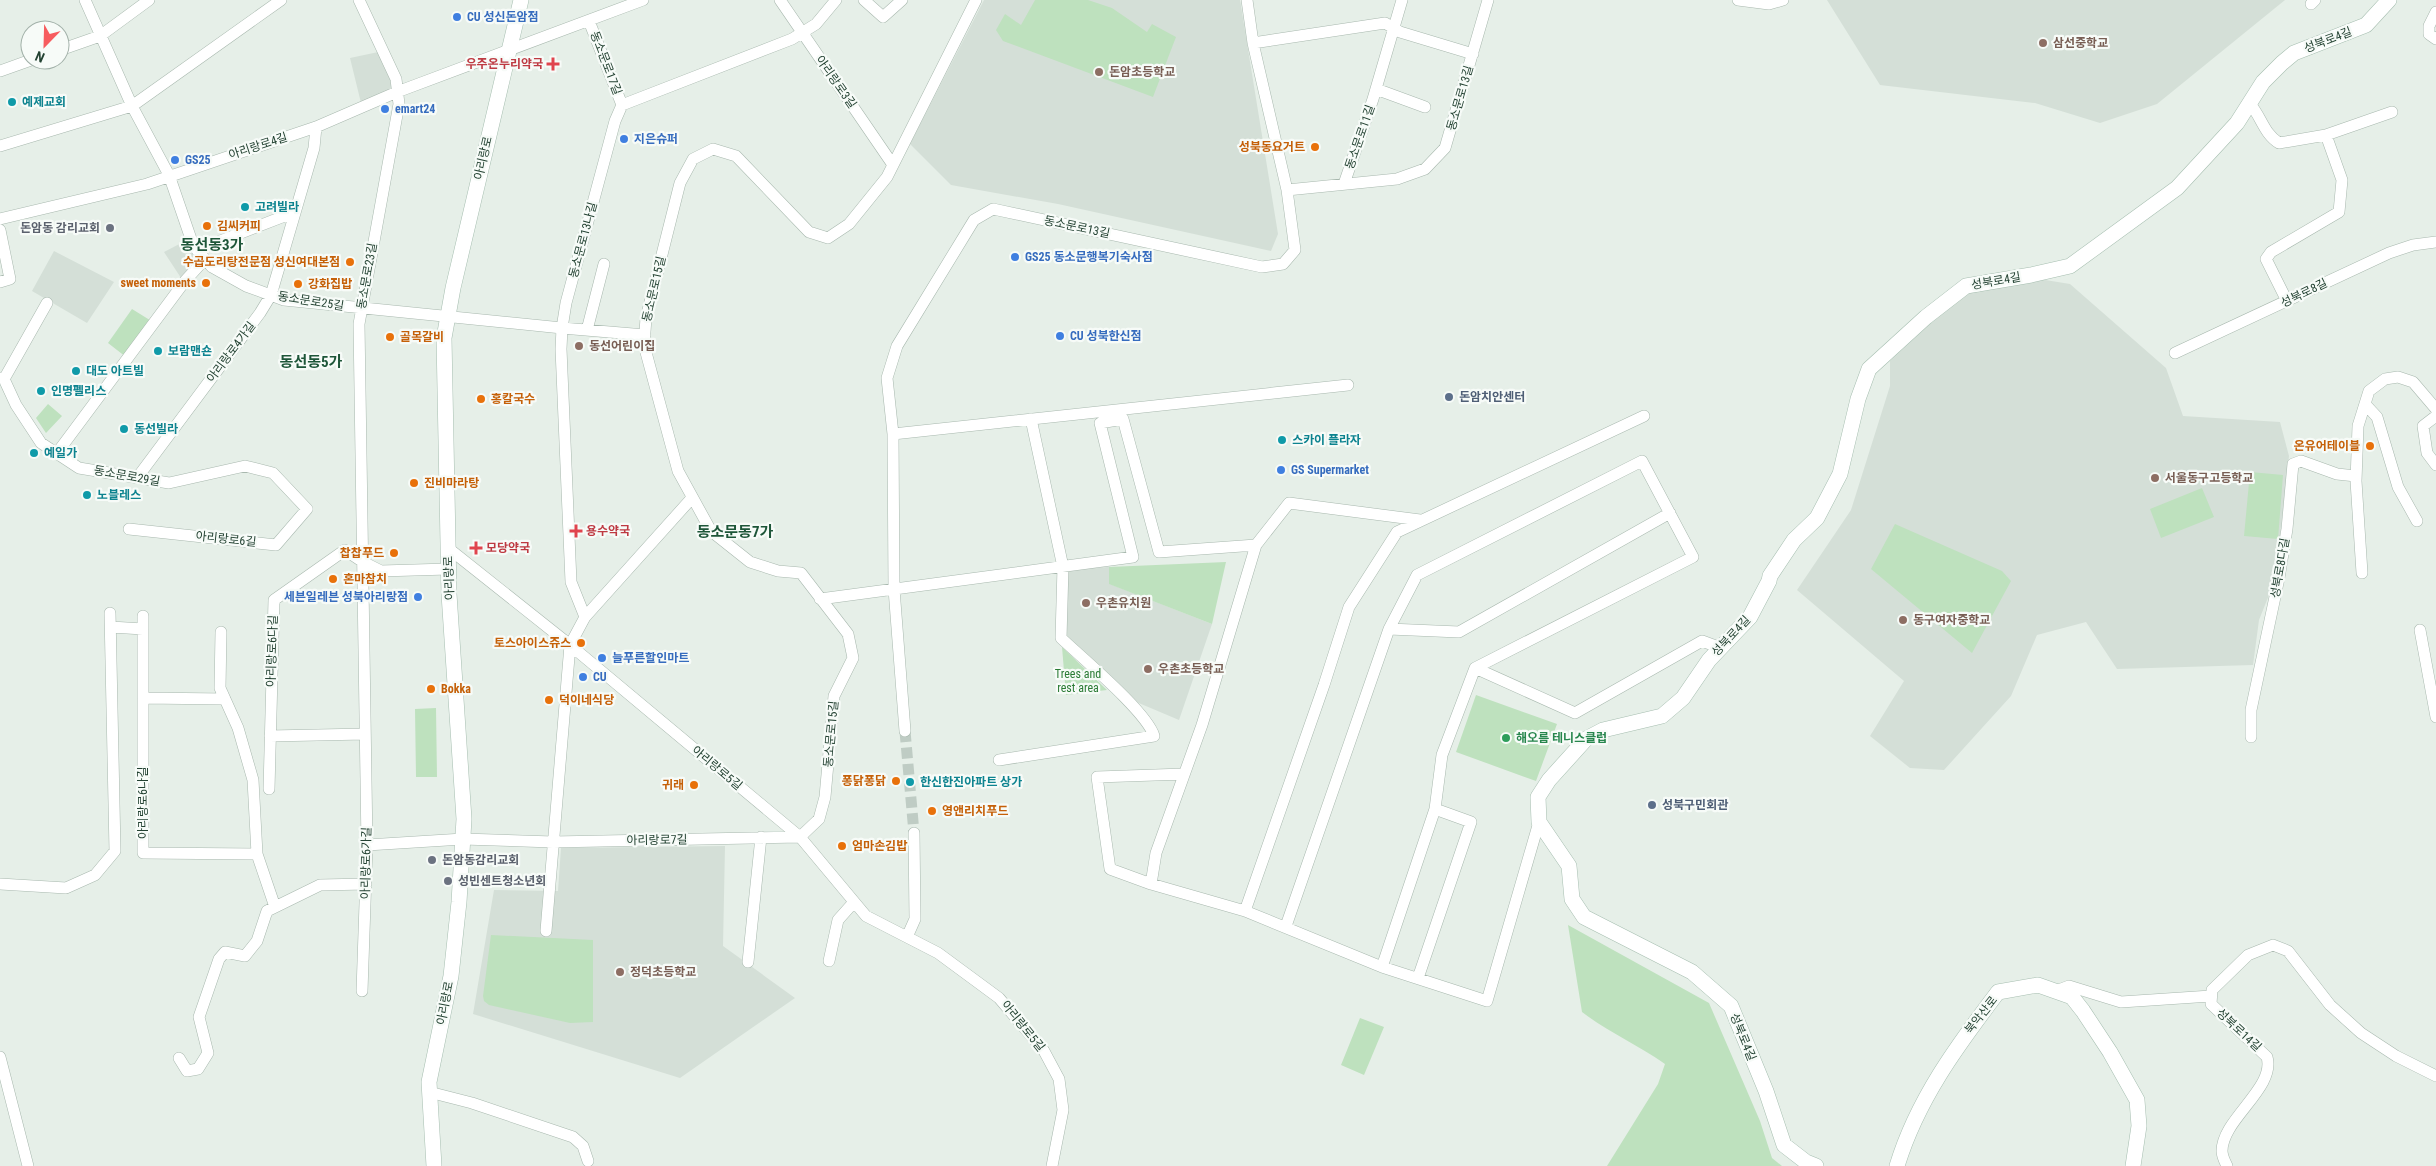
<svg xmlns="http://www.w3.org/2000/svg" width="2436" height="1166" font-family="'Roboto Condensed','Noto Sans KR',sans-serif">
<rect width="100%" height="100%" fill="#e6efe8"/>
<!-- built -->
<path fill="#d4dfd7" d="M984,0h256l38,234 -7,17 -213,-47 -107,-19 -41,-41z
M1827,0h458l-128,104 -57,19 -65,-20 -155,-18z
M383,51l14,41 -35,15 -12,-49z
M189,239l14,20 -20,22 -19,-29z
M54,251l60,31 -27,41 -55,-32z
M2033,278l37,6 96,84 17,48 97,6 9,34 -14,124 -16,40 -6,45 -136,4 -31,-47 -49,13 -26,61 -67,74 -34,-2 -40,-32 34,-55 -107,-91 54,-80 39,-124v-25l76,-70z
M1109,567l1,17 102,40 -33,96 -45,-19 -70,-64 2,-68z
M725,846l-2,100 72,52 -115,80 -207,-64 21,-124 64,1 3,-43z"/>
<!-- green -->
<path fill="#bee1be" d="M1035,0h53l24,8 35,24 5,-8 24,13 -23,60 -150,-56 -7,-11 9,-16 16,11z
M132,309l21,13 -27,35 -18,-14z
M48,404l14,12 -16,17 -10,-15z
M2250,472l33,3 -5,64 -34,-3z
M2202,488l12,29 -53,21 -11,-29z
M1895,524l107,47 9,10 -39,72 -101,-84z
M1226,562l-14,62 -103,-40v-17z
M1062,647l45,43 -41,5z
M1476,695l81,29 -21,57 -80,-29z
M436,708l1,69h-21l-1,-68z
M1568,925l141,78 51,118 12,37 10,8h-175l51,-82 7,-20c-27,-19 -57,-32 -83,-52z
M491,935l102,5v82l-23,1 -81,-18 -5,-4 -1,-5z
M1360,1018l24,9 -20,48 -23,-10z"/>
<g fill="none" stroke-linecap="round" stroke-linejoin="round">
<!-- street-tunnel -->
<path stroke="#bfccc4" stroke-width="11" stroke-dasharray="11 5.5" stroke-linecap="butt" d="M905,731l9,102"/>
<defs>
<path id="street" d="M85,0l47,106 37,69 22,64 6,11 15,17 34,19 38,14 278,28 83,7
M359,0l37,79 3,25 -40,220 8,521 -5,146
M780,0l113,165
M864,0l19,17 19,-17
M1738,0l31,4 14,-4
M2311,4l4,-4
M2436,12l-7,14v8l7,5
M589,21l33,84
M1253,43l132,-20 15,9 73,22
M60,50l40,-14 49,-36
M0,71l31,-11
M1376,89l49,18
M2250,104c11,12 14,30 29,39l47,-8 66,-23
M0,146l132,-40 149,-106
M1344,184l29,-85 29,-99
M1287,190l110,-11 28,-10 20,-21 43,-148
M0,219l147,-35 169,-57 81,-35 246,-92
M0,230l10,49 -10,3
M197,250l98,-38
M2287,301l-21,-42 5,-7 68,-40 3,-32 -16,-45
M587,330l17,-66
M2175,353l214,-100 24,-8 23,-3
M0,378l4,1 12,26 25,38 38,25 90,15 76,-17 28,7 34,36 -31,36 -147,-16
M4,379l43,-76
M2365,404l12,13 21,70 19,34
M2436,416l-13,10 4,27 9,12
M893,434l455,-49
M57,453l128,-172 20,-22
M137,478l123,-165 11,-18 43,-147 2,-21
M1420,520l-131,-17 -33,42 -54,180 -46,128 -5,31 94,27 137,56 105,34 52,-179
M448,548l122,97 230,192 66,79 72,37 61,45 45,53 15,28 4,31 -11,56
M2362,573l-6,-92 2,-55 11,-35 16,-12 13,-2 15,5 23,27
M820,599l313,-42 -33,-134 23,-4 36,133 97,-7
M143,616v237l114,1
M585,617l-14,-35 -10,-233 1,-21 4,-25 49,-182 7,-16 170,-66 24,-15 20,-24
M111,627l32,2
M1389,629l70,3 211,-119
M2420,630l16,87
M221,632l-1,56 18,40 15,52 4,74 18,53
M143,698l82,1
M905,731l-11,-142 -1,-155 -6,-56 10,-32 77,-126 19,-11 269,58 21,-3 12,-14 -8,-60 -34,-147 -6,-43
M270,736l95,-2
M2251,737v-27l28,-132 8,-49 6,-65 8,-3 36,13 19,2
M999,760l155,-24c-7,-24 -72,-78 -93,-98l2,-71 -32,-148
M269,789l5,-189 71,-50 18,12 18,9 67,-2
M1435,809l7,-54 33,-87 100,45 127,-72 19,7
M367,845l96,-6 90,3 247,-5 19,-18 6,-22 9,-101 19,-38 -5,-24 -47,-61 -23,-2 -28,-9 -39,-31 -33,-60 -34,-126 2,-27 34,-135 13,-24 20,-10 23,7 73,76 19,6 21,-14 38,-47 89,-177
M0,884l66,4 29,-13 20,-24 -5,-238
M1151,884l-41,-15 -13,-92 87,-3
M1245,911l79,-226 25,-78 48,-75 247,-116
M1286,926l103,-297 28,-54 225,-114 51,96 -218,111
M546,931l24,-286 15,-28 106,-118
M907,937l8,-18 -1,-86
M829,961l9,-41 16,-18
M748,962l13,-125
M1382,967l53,-158 36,13 -53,156
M2056,991l13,-5 52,16 90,-6
M0,1057l28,109
M179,1058l8,13 11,-2 10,-16 -9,-36 20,-58 6,-7 20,4 12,-15 10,-30 53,-26 46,-1
M429,1092l43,11 101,34 10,9 5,15
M2227,1166c-2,-4 -5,-10 -5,-15 0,-32 54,-63 45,-94l-56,-53 1,-14 36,-35 25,-10 15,6 42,54 31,28 35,23 40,20"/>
<path id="secondary" d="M434,1166l-5,-84 22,-106 8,-74 5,-83 -15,-225 -5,-256 9,-50 68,-288
M1816,1166l-10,-4 -22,-17 -18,-54 -35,-85 -39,-34 -108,-55 -12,-18 -3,-33 -30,-44 -1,-25 11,-17 37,-41 17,-9 59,-14 21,-18 26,-38 41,-43 19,-36 1,-5 24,-36 23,-22 23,-44 18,-75 11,-30 57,-52 40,-31 65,-11 39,-9 107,-78 60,-65 26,-41 19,-19 12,-10 72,-28 23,-25
M1897,1166c20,-66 60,-120 101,-174l40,-7 34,12 11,14 27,41 27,48 2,26 -6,40"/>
</defs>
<!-- street casing -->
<use href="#street" stroke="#a8b8ae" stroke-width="12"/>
<!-- secondary casing -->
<use href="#secondary" stroke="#a6beb0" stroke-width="16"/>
<!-- street -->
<use href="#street" stroke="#fff" stroke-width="11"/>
<!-- secondary -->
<use href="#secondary" stroke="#fff" stroke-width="15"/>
</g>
<!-- markers -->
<g fill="#3f7fe0" stroke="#f7fbf8" stroke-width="2">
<circle cx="457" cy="17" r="5"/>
<circle cx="385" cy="109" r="5"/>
<circle cx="624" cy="139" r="5"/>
<circle cx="175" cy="160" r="5"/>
<circle cx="1015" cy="257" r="5"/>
<circle cx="1060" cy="336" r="5"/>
<circle cx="1281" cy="470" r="5"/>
<circle cx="418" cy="597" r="5"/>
<circle cx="602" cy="658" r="5"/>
<circle cx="583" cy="677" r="5"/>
</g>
<g fill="#8d6e63" stroke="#f7fbf8" stroke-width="2">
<circle cx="2043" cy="43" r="5"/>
<circle cx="1099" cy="72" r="5"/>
<circle cx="579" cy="346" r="5"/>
<circle cx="2155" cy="478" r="5"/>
<circle cx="1086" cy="603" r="5"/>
<circle cx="1903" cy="620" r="5"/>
<circle cx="1148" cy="669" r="5"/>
<circle cx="620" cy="972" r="5"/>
</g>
<g fill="#e0444e" stroke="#f7fbf8" stroke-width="2">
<path d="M550.5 56.5h5v5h5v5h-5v5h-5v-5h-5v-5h5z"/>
<path d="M573.5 523.5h5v5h5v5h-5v5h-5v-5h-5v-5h5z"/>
<path d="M473.5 540.5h5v5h5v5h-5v5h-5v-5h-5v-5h5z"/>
</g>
<g fill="#0f9aa8" stroke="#f7fbf8" stroke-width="2">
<circle cx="12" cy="102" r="5"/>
<circle cx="245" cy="207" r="5"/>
<circle cx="158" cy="351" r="5"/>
<circle cx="76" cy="371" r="5"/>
<circle cx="41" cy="391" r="5"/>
<circle cx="124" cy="429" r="5"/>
<circle cx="1282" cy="440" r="5"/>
<circle cx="34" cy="453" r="5"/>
<circle cx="87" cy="495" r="5"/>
<circle cx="910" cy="782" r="5"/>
</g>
<g fill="#e8710a" stroke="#f7fbf8" stroke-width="2">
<circle cx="1315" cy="147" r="5"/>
<circle cx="207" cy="226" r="5"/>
<circle cx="350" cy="262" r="5"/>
<circle cx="206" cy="283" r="5"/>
<circle cx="298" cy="284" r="5"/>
<circle cx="390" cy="337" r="5"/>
<circle cx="481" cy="399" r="5"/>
<circle cx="2370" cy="446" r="5"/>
<circle cx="414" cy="483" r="5"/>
<circle cx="394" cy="553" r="5"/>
<circle cx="333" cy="579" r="5"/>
<circle cx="581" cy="643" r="5"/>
<circle cx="431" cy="689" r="5"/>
<circle cx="549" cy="700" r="5"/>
<circle cx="896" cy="781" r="5"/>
<circle cx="694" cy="785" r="5"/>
<circle cx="932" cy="811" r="5"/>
<circle cx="842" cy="846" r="5"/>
</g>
<g fill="#6b7280" stroke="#f7fbf8" stroke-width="2">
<circle cx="110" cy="228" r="5"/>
<circle cx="432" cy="860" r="5"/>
<circle cx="448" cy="881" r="5"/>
</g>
<g fill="#5c6f8a" stroke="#f7fbf8" stroke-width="2">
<circle cx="1449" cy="397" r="5"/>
<circle cx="1652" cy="805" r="5"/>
</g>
<circle fill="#2e9e5b" stroke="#f7fbf8" stroke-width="2" cx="1506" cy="738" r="5"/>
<g text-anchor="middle" stroke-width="4.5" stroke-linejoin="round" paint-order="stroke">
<!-- shop labels -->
<g font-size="12" font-weight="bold" fill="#366cbe" stroke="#f7fbf8" text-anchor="start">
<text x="467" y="21">CU 성신돈암점</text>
<text x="395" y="113">emart24</text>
<text x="634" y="143">지은슈퍼</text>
<text x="185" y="164">GS25</text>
<text x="1025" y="261">GS25 동소문행복기숙사점</text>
<text x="1070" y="340">CU 성북한신점</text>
<text x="1291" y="474">GS Supermarket</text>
<text x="408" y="601" text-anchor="end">세븐일레븐 성북아리랑점</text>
<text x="612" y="662">늘푸른할인마트</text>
<text x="593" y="681">CU</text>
</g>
<!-- street labels -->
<g font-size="12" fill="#234232" stroke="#f7fbf8">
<text transform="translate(2328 40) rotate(-21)" y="4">성북로4길</text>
<text transform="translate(606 63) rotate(69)" y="4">동소문로17길</text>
<text transform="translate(836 82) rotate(55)" y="4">아리랑로3길</text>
<text transform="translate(1460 98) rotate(-74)" y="4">동소문로13길</text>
<text transform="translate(1360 137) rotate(-71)" y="4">동소문로11길</text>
<text transform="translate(258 146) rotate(-18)" y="4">아리랑로4길</text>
<text transform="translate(483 158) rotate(-77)" y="4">아리랑로</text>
<text transform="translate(1077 227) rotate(12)" y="4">동소문로13길</text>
<text transform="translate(583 240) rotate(-75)" y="4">동소문로13나길</text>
<text transform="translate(367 276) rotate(-80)" y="4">동소문로23길</text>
<text transform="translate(1996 281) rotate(-10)" y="4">성북로4길</text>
<text transform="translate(654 289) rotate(-77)" y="4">동소문로15길</text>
<text transform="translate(2304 293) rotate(-26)" y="4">성북로8길</text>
<text transform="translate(311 301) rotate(9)" y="4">동소문로25길</text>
<text transform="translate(231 352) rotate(-53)" y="4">아리랑로4가길</text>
<text transform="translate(127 476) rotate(10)" y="4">동소문로29길</text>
<text transform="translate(226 539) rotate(6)" y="4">아리랑로6길</text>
<text transform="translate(2280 568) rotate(-80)" y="4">성북로8다길</text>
<text transform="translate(449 578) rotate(-92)" y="4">아리랑로</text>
<text transform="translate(1731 636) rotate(-47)" y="4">성북로4길</text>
<text transform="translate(272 651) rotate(-88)" y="4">아리랑로6다길</text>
<text transform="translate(831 734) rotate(-85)" y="4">동소문로15길</text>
<text transform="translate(717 768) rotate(40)" y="4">아리랑로5길</text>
<text transform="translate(143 803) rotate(-90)" y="4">아리랑로6나길</text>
<text transform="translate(657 840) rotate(-1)" y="4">아리랑로7길</text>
<text transform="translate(366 863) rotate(-89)" y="4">아리랑로6가길</text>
<text transform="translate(445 1003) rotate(-79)" y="4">아리랑로</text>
<text transform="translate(1981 1015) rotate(-52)" y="4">북악산로</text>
<text transform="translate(1023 1026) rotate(51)" y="4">아리랑로5길</text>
<text transform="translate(2239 1030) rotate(43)" y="4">성북로14길</text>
<text transform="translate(1743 1037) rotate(68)" y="4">성북로4길</text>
</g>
<!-- education labels -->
<g font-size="12" font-weight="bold" fill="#785e54" stroke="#f7fbf8" text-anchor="start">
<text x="2053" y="47">삼선중학교</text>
<text x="1109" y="76">돈암초등학교</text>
<text x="589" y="350">동선어린이집</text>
<text x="2165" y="482">서울동구고등학교</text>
<text x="1096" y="607">우촌유치원</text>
<text x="1913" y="624">동구여자중학교</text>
<text x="1158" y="673">우촌초등학교</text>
<text x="630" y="976">정덕초등학교</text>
</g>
<!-- health labels -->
<g font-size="12" font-weight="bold" fill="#be3a42" stroke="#f7fbf8" text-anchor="start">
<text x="543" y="68" text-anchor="end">우주온누리약국</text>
<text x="586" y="535">용수약국</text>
<text x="486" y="552">모당약국</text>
</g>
<!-- culture labels -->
<g font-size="12" font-weight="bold" fill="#0d838f" stroke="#f7fbf8" text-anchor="start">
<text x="22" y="106">예제교회</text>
<text x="255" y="211">고려빌라</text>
<text x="168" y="355">보람맨숀</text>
<text x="86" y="375">대도 아트빌</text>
<text x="51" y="395">인명펠리스</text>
<text x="134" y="433">동선빌라</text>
<text x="1292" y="444">스카이 플라자</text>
<text x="44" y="457">예일가</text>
<text x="97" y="499">노블레스</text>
<text x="920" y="786">한신한진아파트 상가</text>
</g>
<!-- food labels -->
<g font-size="12" font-weight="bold" fill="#c56008" stroke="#f7fbf8" text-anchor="start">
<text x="1305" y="151" text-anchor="end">성북동요거트</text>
<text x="217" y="230">김씨커피</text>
<text x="340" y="266" text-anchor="end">수곱도리탕전문점 성신여대본점</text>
<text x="196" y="287" text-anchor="end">sweet moments</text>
<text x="308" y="288">강화집밥</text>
<text x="400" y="341">골목갈비</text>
<text x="491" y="403">홍칼국수</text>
<text x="2360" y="450" text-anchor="end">온유어테이블</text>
<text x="424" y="487">진비마라탕</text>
<text x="384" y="557" text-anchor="end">찹찹푸드</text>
<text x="343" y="583">혼마참치</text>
<text x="571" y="647" text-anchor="end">토스아이스쥬스</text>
<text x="441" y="693">Bokka</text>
<text x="559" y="704">덕이네식당</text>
<text x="886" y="785" text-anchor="end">퐁닭퐁닭</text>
<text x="684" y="789" text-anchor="end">귀래</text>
<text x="942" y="815">영앤리치푸드</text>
<text x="852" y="850">엄마손김밥</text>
</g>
<!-- worship labels -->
<g font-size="12" font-weight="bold" fill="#5b616d" stroke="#f7fbf8" text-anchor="start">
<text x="100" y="232" text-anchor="end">돈암동 감리교회</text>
<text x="442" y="864">돈암동감리교회</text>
<text x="458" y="885">성빈센트청소년회</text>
</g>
<!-- service labels -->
<g font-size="12" font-weight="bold" fill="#4e5e75" stroke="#f7fbf8" text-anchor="start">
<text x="1459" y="401">돈암치안센터</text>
<text x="1662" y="809">성북구민회관</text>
</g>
<!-- park labels -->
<g font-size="12" fill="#2b7b35" stroke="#f7fbf8">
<text x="1078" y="678">Trees and<tspan x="1078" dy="14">rest area</tspan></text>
</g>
<!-- leisure labels -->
<g font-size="12" font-weight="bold" fill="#27864d" stroke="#f7fbf8" text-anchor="start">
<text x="1516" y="742">해오름 테니스클럽</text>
</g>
<!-- quarter labels -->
<g font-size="15" font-weight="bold" fill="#1e5639" stroke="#f7fbf8">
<text x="212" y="250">동선동3가</text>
<text x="311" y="367">동선동5가</text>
<text x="735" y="537">동소문동7가</text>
</g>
</g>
<!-- north arrow -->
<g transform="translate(45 45) rotate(203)"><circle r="24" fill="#f7fbf8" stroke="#a2b1a9"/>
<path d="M0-4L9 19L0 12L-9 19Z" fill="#f75c5f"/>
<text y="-8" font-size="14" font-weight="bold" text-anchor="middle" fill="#234232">N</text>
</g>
</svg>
